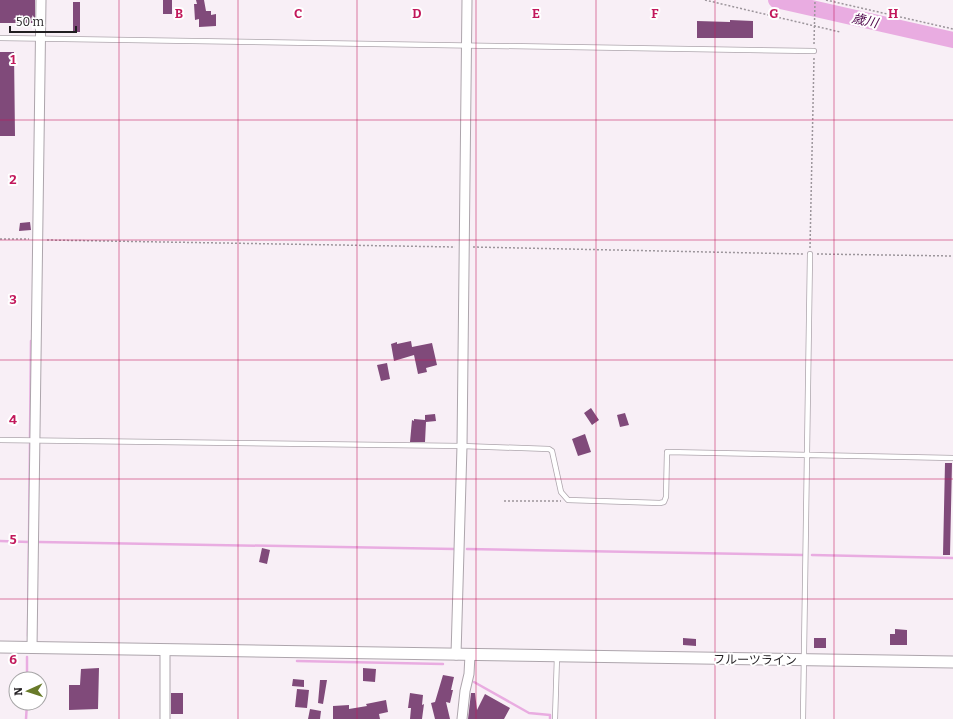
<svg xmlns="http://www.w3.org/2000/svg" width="953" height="719" font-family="Bitter,'Noto Sans JP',serif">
<rect width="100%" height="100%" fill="#f8eff6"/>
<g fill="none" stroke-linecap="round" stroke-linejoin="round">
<!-- stream -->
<path stroke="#e9ace1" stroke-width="2.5" d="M30,437l1,-96
M0,541l29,1
M39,542l416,7
M467,549l336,6
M812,555l141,3
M28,636l2,-192
M297,661l146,3
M27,679v-22
M474,682l55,31 21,2v4
M26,719l1,-16"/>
<!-- river -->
<path stroke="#e9ace1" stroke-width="16" d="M776,0l177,40"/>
</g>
<!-- building -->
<path fill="#804a7a" d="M0,0h35v23h-35z
M163,0h9v14h-9z
M196,0h8l2,11h5v4l5,-1v12l-17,1v-8l-4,1 -1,-16h3z
M73,2h7v30h-7z
M730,20l23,1v17h-56v-17l33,1z
M0,52h14l1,84h-15z
M30,222l1,8 -12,1 1,-8z
M411,341l1,6 20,-4 5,22 -11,3 1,4 -9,2 -4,-19 -20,6 -3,-17 6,-2v2z
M387,363l3,16 -9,2 -4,-16z
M591,408l8,12 -7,5 -8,-12z
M625,413l4,12 -9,2 -3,-12z
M435,414l1,7 -10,1 -1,20h-15l2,-22 2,1v-2l11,1v-5z
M585,434l6,18 -13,4 -6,-17z
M945,463h7l-2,92h-7z
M262,548l8,2 -3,14 -8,-2z
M895,629l12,1v15h-17v-11h5z
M683,638l13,1v7l-13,-1z
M814,638h12v10h-12z
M99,668l-1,41 -29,1v-25h11l1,-16z
M363,668l13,1 -1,13 -12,-1z
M443,675l11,2 -3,13h2l-3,13 -4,-1 4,17h-15l-4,-16 4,-1z
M293,679l11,1v7l-12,-1z
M320,680h7l-4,24 -5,-1z
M297,689l12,1 -2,18 -12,-1z
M171,693h12v21h-12z
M410,693l13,2 -1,10 2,-1 -2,15h-12l1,-11h-3z
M471,693h4l2,17 8,-16 25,14 -6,11h-36z
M386,700l2,12 -9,2 1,5h-47v-13l16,-1v4l18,-3 -1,-2z
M310,709l11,2 -1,8h-12z"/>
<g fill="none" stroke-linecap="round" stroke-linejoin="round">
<defs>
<path id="service" d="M0,38l814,13
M0,440l462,6 87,3 3,2 9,41 7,8 92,3 4,-1 2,-5 1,-45 286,6
M555,719l2,-63
M803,719l7,-465"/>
<path id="minor" d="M32,648l9,-648
M456,655l6,-209 5,-446
M165,719v-69
M462,719l3,-28 4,-17 1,-19"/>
<path id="tertiary" d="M0,647l953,15"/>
</defs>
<!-- service casing -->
<use href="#service" stroke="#ada5ac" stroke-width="6"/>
<!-- minor casing -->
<use href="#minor" stroke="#ada5ac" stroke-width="11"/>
<!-- tertiary casing -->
<use href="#tertiary" stroke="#ada5ac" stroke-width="13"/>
<!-- path -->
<path stroke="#9c959b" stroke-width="1.5" stroke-dasharray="2 2" stroke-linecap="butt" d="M705,0l135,32
M826,0l127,29
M814,44l1,-44
M0,239h29
M47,240l408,7
M473,247l330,7
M810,248l4,-190
M817,254l136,2
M504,501h57"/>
<!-- service -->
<use href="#service" stroke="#fff" stroke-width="4.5"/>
<!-- minor -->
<use href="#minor" stroke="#fff" stroke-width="9"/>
<!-- tertiary -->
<use href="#tertiary" stroke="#fff" stroke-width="11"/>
</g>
<!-- grid -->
<path fill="none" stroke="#c2185b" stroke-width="1" stroke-opacity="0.55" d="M119,0v719M238,0v719M357,0v719M476,0v719M596,0v719M715,0v719M834,0v719M0,120h953M0,240h953M0,360h953M0,479h953M0,599h953"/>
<g text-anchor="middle" stroke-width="4" stroke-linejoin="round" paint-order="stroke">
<!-- street labels -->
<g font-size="12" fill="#211e21" stroke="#fff">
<text transform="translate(755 660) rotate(1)" y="4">フルーツライン</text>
</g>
<!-- water labels -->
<g font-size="13" font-style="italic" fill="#4c0248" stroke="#fff">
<text transform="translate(865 20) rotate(13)" y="5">歳川</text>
</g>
</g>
<g font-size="13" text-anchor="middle" font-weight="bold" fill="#c2185b" stroke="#fff" stroke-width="4" stroke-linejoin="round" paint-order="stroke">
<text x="179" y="18">B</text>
<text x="298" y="18">C</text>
<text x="417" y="18">D</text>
<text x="536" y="18">E</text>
<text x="655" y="18">F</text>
<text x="774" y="18">G</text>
<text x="893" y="18">H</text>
<text x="13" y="64">1</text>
<text x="13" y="184">2</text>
<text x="13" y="304">3</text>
<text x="13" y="424">4</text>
<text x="13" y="544">5</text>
<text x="13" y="664">6</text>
</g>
<!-- north arrow -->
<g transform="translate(28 691) rotate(267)"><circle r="19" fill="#ffffff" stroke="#a6a5a6"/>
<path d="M0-3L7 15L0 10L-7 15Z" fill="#687a29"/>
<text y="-6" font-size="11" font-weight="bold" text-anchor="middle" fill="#211e21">N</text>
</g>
<!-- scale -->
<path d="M10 26v6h66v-6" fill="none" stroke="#211e21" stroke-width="2"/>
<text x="16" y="26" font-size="12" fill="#211e21" stroke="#ffffff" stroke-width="3" paint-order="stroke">50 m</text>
</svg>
